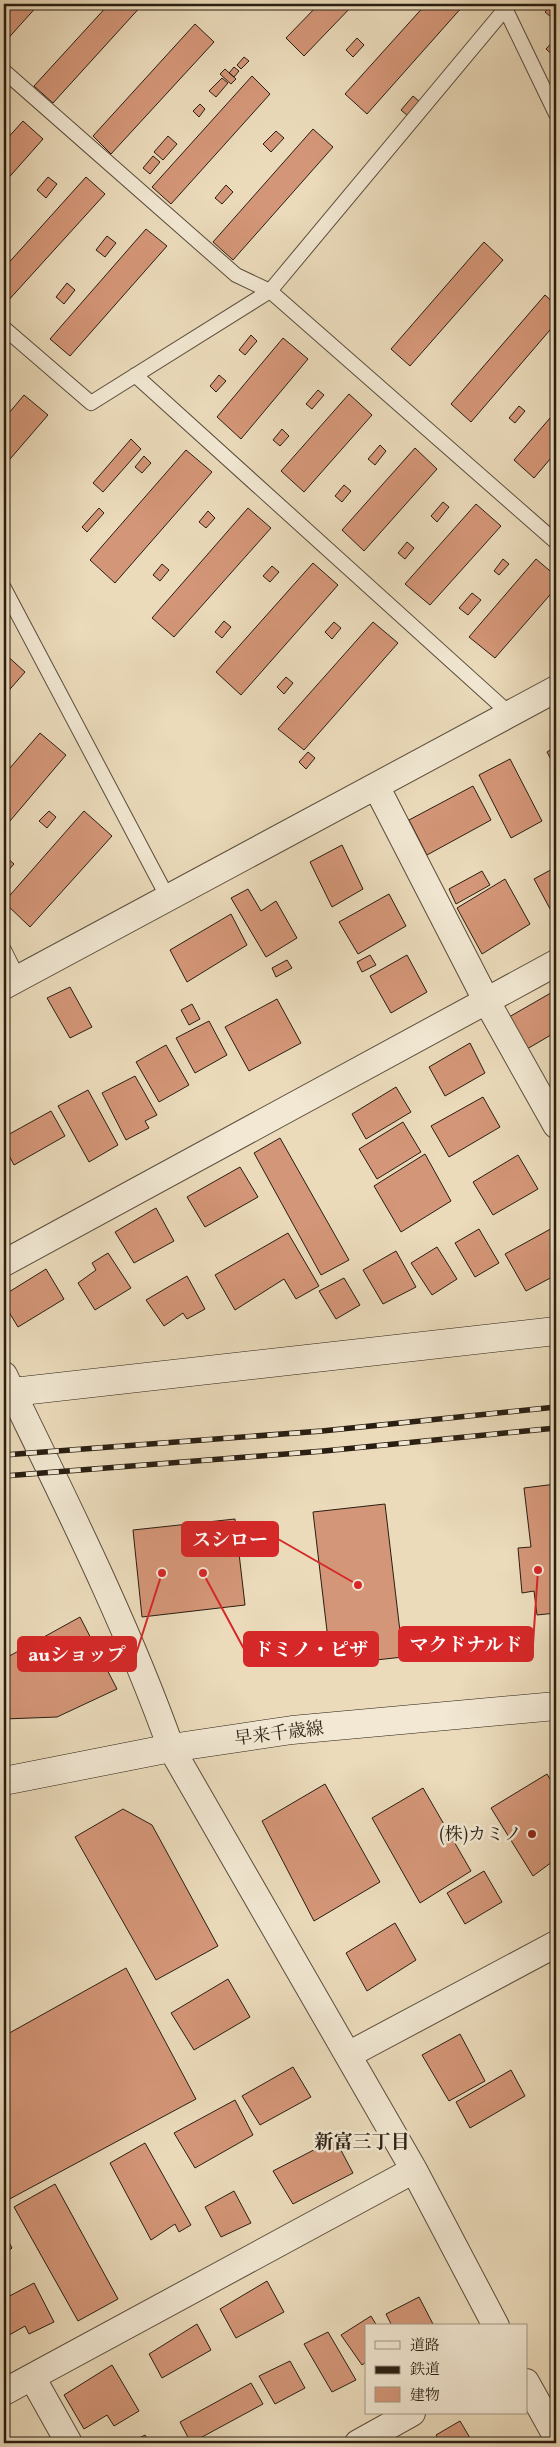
<svg xmlns="http://www.w3.org/2000/svg" width="560" height="2447" font-family="Vollkorn,'Noto Serif JP',serif">
<rect width="100%" height="100%" fill="#ebdbbb"/>
<filter id="stains"><feTurbulence type="fractalNoise" baseFrequency=".004" numOctaves="4"/><feColorMatrix values="0 0 0 0 .2 0 0 0 0 .09 0 0 0 0 .02 0 0 0 .5 -.17"/></filter>
<radialGradient id="worn" r=".72"><stop offset=".6" stop-color="#630" stop-opacity="0"/><stop offset="1" stop-color="#630" stop-opacity=".3"/></radialGradient>
<!-- building -->
<path fill="#d49678" stroke="#291e12" d="M4,4h35l-35,39z
M109,4h34l-90,99 -19,-17z
M319,4h35l-50,52 -18,-18z
M426,4h35l2,2 -96,108 -22,-20z
M552,4h4v7l-5,6 -6,-5z
M195,24l19,18 -103,112 -18,-18z
M357,38l7,7 -11,12 -7,-7z
M556,38v20l-10,-9z
M244,57l5,4 -8,8 -4,-4z
M234,67l5,4 -5,6 -5,-4z
M225,69l11,10 -5,5 -11,-10z
M252,76l18,18 -99,110 -19,-17z
M222,78l6,5 -12,14 -7,-6z
M413,96l7,6 -12,14 -7,-6z
M200,104l5,5 -6,8 -6,-6z
M23,121l20,18 -39,44v-41z
M313,129l20,18 -100,113 -20,-18z
M276,131l8,7 -13,14 -8,-8z
M168,136l9,8 -14,16 -9,-8z
M153,156l7,6 -10,12 -7,-6z
M48,177l9,7 -11,14 -9,-8z
M86,177l19,17 -99,109 -2,-2v-33z
M226,185l7,7 -11,12 -7,-6z
M146,229l21,17 -97,110 -20,-17z
M107,236l9,7 -11,14 -9,-7z
M484,242l19,18 -93,106 -19,-17z
M67,283l8,7 -11,14 -8,-7z
M545,295l11,10v18l-85,99 -20,-18z
M251,335l6,6 -12,14 -6,-5z
M283,338l25,21 -67,80 -24,-22z
M219,375l7,6 -10,11 -6,-6z
M318,390l6,5 -12,14 -6,-5z
M349,394l23,21 -68,77 -23,-21z
M24,395l24,20 -44,51v-47z
M519,406l6,5 -10,12 -6,-5z
M556,411v41l-22,26 -20,-18z
M282,429l7,7 -9,10 -7,-6z
M131,439l10,10 -38,43 -10,-9z
M380,445l6,6 -11,14 -7,-6z
M415,448l22,21 -73,82 -22,-21z
M186,450l26,22 -97,111 -25,-23z
M144,456l7,7 -9,10 -7,-6z
M344,485l7,6 -9,11 -7,-6z
M443,502l6,5 -12,15 -6,-6z
M476,504l25,22 -71,79 -25,-21z
M99,508l5,5 -17,19 -5,-5z
M248,508l23,20 -97,109 -22,-19z
M208,511l7,7 -9,10 -7,-6z
M407,542l7,6 -9,11 -7,-6z
M503,559l6,5 -10,11 -5,-4z
M536,559l20,17v12l-61,70 -26,-21z
M313,563l25,22 -97,110 -25,-23z
M162,564l7,6 -9,11 -7,-6z
M272,566l7,6 -9,10 -7,-6z
M472,593l9,7 -13,15 -9,-7z
M224,621l7,6 -9,11 -7,-6z
M334,622l7,6 -9,11 -7,-7z
M373,622l25,21 -94,107 -26,-21z
M4,653l21,19 -21,24z
M286,677l7,6 -9,11 -7,-7z
M40,733l26,22 -62,73v-53z
M556,746v23l-9,-17z
M308,752l7,6 -9,11 -7,-7z
M510,759l32,62 -31,17 -32,-63z
M473,786l18,34 -64,35 -18,-35z
M49,811l7,6 -9,11 -8,-7z
M84,811l28,25 -82,91 -26,-25z
M342,845l21,44 -31,18 -22,-45z
M7,858l7,6 -9,10 -1,-13z
M556,867v53l-22,-41z
M482,871l8,14 -34,19 -7,-15z
M505,879l25,45 -48,30 -25,-46z
M248,889l13,22 15,-10 21,37 -31,19 -35,-59z
M389,894l17,32 -48,28 -19,-32z
M231,914l16,31 -60,37 -17,-32z
M370,955l6,10 -14,7 -5,-10z
M407,955l20,37 -36,21 -21,-37z
M287,960l5,8 -16,9 -4,-9z
M70,987l22,40 -22,11 -23,-40z
M556,990v42l-29,17 -18,-32z
M277,999l24,44 -52,28 -24,-44z
M192,1004l8,15 -11,6 -8,-15z
M209,1021l18,34 -32,18 -19,-35z
M470,1043l15,30 -40,23 -16,-29z
M166,1045l23,40 -30,17 -23,-40z
M135,1076l22,39 -12,6 4,7 -23,12 -24,-47z
M396,1087l15,25 -45,27 -14,-25z
M88,1090l30,55 -29,17 -31,-56z
M483,1097l17,30 -51,30 -18,-31z
M51,1111l14,25 -51,29 -10,-19v-9z
M403,1122l18,30 -44,27 -18,-30z
M280,1138l69,122 -28,15 -67,-122z
M425,1154l26,47 -50,31 -27,-46z
M518,1155l20,34 -45,26 -20,-33z
M240,1167l18,30 -53,30 -18,-30z
M156,1208l18,33 -40,22 -19,-31z
M556,1226v49l-30,16 -21,-37z
M479,1229l20,34 -24,14 -20,-34z
M288,1233l31,53 -23,13 -12,-20 -49,31 -20,-35z
M437,1247l20,32 -25,16 -21,-32z
M396,1251l20,36 -33,17 -20,-34z
M108,1253l23,35 -36,22 -17,-27 18,-13 -4,-7z
M46,1269l18,30 -46,28 -14,-23v-9z
M187,1276l18,33 -18,10 -4,-6 -19,13 -18,-26z
M344,1278l16,27 -24,14 -17,-28z
M556,1484v129l-19,2 -3,-24 -12,2 -4,-45 13,-1 -7,-59z
M385,1504l18,153 -72,8 -18,-153z
M235,1519l10,86 -103,12 -9,-87z
M80,1617l37,72 -60,28 -53,2v-60z
M547,1774l9,15v70l-23,17 -42,-68z
M325,1784l55,98 -66,39 -52,-100z
M423,1788l48,83 -51,32 -48,-85z
M123,1809l29,16 66,121 -62,34 -81,-143z
M484,1871l18,31 -37,22 -18,-31z
M395,1923l21,37 -49,31 -21,-38z
M126,1968l70,131 -192,103v-166z
M228,1979l22,38 -56,33 -23,-37z
M460,2034l25,47 -36,20 -27,-46z
M293,2067l18,30 -51,28 -18,-29z
M511,2070l14,26 -55,32 -14,-26z
M235,2100l18,35 -58,33 -21,-35z
M335,2139l18,34 -60,31 -20,-33z
M145,2143l46,82 -12,7 -4,-8 -24,16 -41,-77z
M55,2184l63,115 -40,22 -64,-114z
M234,2191l17,32 -30,14 -16,-30z
M4,2233l8,15 -8,6z
M267,2281l17,31 -48,26 -16,-29z
M34,2283l20,39 -25,12 -4,-8 -21,12v-39z
M419,2297l15,29h-42l-6,-12z
M371,2316l6,10h-11v36l-4,3 -21,-30z
M197,2324l14,26 -49,28 -13,-24z
M328,2332l28,48 -24,12 -28,-48z
M290,2361l15,27 -30,16 -16,-28z
M112,2365l27,46 -25,15 -7,-11 -23,14 -20,-34z
M251,2383l12,21 -72,39 -11,-21z
M460,2421l13,22h-32l-5,-8z
M145,2435l5,8h-20z"/>
<g fill="none" stroke-linecap="round" stroke-linejoin="round">
<defs>
<path id="lane" d="M503,4l53,110
M4,71l232,204 34,16 286,251
M4,328l87,75 179,-112 235,-282
M135,375l375,339
M4,588l164,310
M4,950l14,28"/>
<path id="street" d="M376,786l110,214 70,125
M4,986l552,-297
M4,1263l552,-300
M4,1375c59,122 121,244 167,373l243,422 82,156
M348,2055l208,-111
M32,2377l37,66
M526,2382l30,54
M4,2392l410,-222
M358,2443l54,-30"/>
<path id="secondary" d="M4,1393l552,-62
M4,1781l167,-33 121,-18 264,-24"/>
</defs>
<!-- lane casing -->
<use href="#lane" stroke="#5a4d3c" stroke-width="16"/>
<!-- street casing -->
<use href="#street" stroke="#5a4d3c" stroke-width="28"/>
<!-- secondary casing -->
<use href="#secondary" stroke="#291e12" stroke-width="29"/>
<!-- lane -->
<use href="#lane" stroke="#f2e8d3" stroke-width="14"/>
<!-- street -->
<use href="#street" stroke="#f2e8d3" stroke-width="26"/>
<!-- secondary -->
<use href="#secondary" stroke="#f2e8d3" stroke-width="28"/>
<defs>
<path id="rail" d="M4,1455l318,-24 234,-24
M4,1476l320,-25 232,-23"/>
</defs>
<!-- rail casing -->
<use href="#rail" stroke="#291e12" stroke-width="5.5"/>
<!-- rail -->
<use href="#rail" stroke="#f2e8d3" stroke-width="4" stroke-dasharray="11" stroke-linecap="butt"/>
</g>
<!-- markers -->
<circle fill="#8f2418" stroke="#f2e8d3" stroke-width="2" cx="532" cy="1834" r="5"/>
<g text-anchor="middle" stroke-width="5" stroke-linejoin="round" paint-order="stroke">
<!-- street labels -->
<g font-size="18" fill="#291e12" stroke="#f2e8d3">
<text transform="translate(279 1733) rotate(-7)" y="6">早来千歳線</text>
</g>
<!-- poi labels -->
<g font-size="18" fill="#291e12" stroke="#f2e8d3" text-anchor="end">
<text x="522" y="1840">(株)カミノ</text>
</g>
<!-- neighbourhood labels -->
<g font-size="19" font-weight="bold" fill="#291e12" stroke="#f2e8d3">
<text x="362" y="2148">新富三丁目</text>
</g>
</g>
<!-- callouts -->
<path fill="none" stroke="#d62828" stroke-width="2" d="M358 1585L278 1539M538 1570L533 1644M203 1573L244 1649M162 1573L136 1654"/>
<g fill="#d62828" stroke="#f2e8d3" stroke-width="2">
<circle cx="358" cy="1585" r="5"/>
<circle cx="538" cy="1570" r="5"/>
<circle cx="203" cy="1573" r="5"/>
<circle cx="162" cy="1573" r="5"/>
</g>
<g fill="#d62828" stroke="#d62828" stroke-width="2">
<rect x="182" y="1522" width="96" height="34" rx="5"/>
<rect x="399" y="1627" width="134" height="34" rx="5"/>
<rect x="244" y="1632" width="134" height="34" rx="5"/>
<rect x="18" y="1637" width="118" height="34" rx="5"/>
</g>
<g font-size="19" text-anchor="middle" font-weight="bold" fill="#fff">
<text x="230" y="1546">スシロー</text>
<text x="466" y="1651">マクドナルド</text>
<text x="311" y="1656">ドミノ・ピザ</text>
<text x="77" y="1661">auショップ</text>
</g>
<!-- margin -->
<rect width="560" height="2447" fill="none" stroke="#ebdbbb" stroke-width="20"/>
<rect x="5" y="5" width="550" height="2437" fill="none" stroke="#291e12" stroke-width="2.5"/>
<rect x="10" y="10" width="540" height="2427" fill="none" stroke="#291e12"/>
<!-- legend -->
<rect x="365" y="2324" width="162" height="90" fill="#f2e8d3" stroke="#a29786"/>
<rect x="375" y="2341" width="25" height="8" fill="#f2e8d3" stroke="#a29786"/>
<text x="410" y="2350" font-size="15" fill="#291e12">道路</text>
<rect x="375" y="2366" width="25" height="8" fill="#291e12" stroke="#a29786"/>
<text x="410" y="2374" font-size="15" fill="#291e12">鉄道</text>
<rect x="375" y="2387" width="25" height="15" fill="#d49678" stroke="#a29786"/>
<text x="410" y="2400" font-size="15" fill="#291e12">建物</text>
<rect width="100%" height="100%" filter="url(#stains)"/>
<rect width="100%" height="100%" fill="url(#worn)"/>
</svg>
